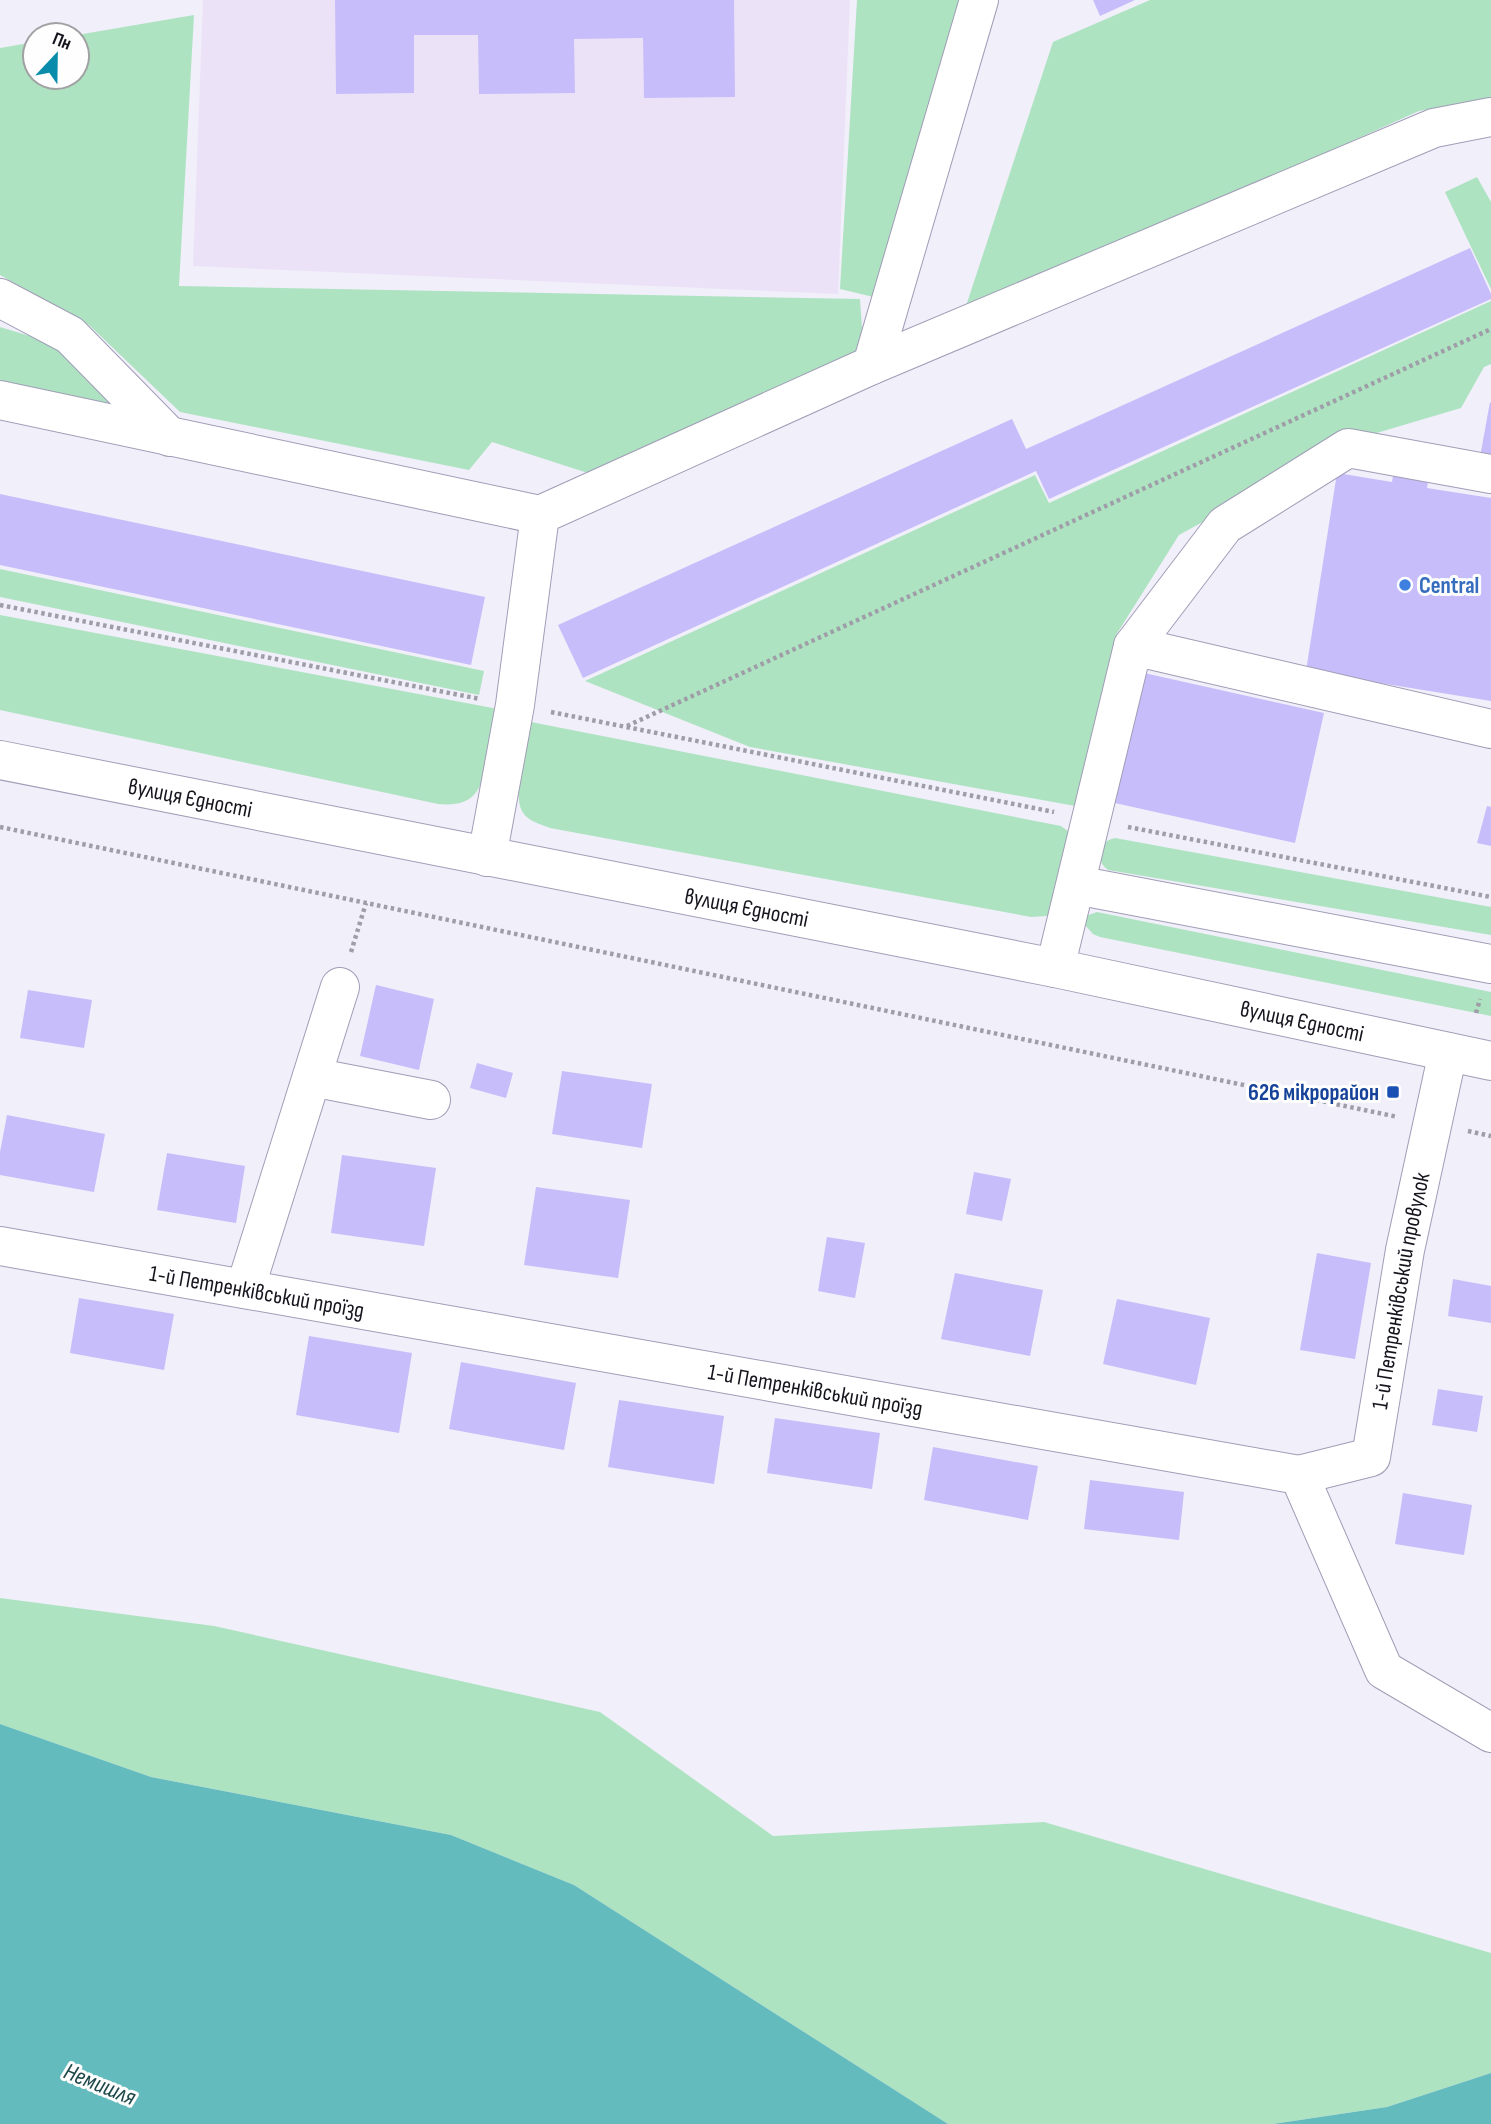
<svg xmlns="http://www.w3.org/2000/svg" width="1491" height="2124" font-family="'Sofia Sans Condensed',sans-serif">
<rect width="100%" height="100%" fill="#f1effa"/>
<!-- education -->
<path fill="#ece2f7" d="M203,0h647l-12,294 -645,-28z"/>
<!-- green -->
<path fill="#aee3c2" d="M857,0h111l-86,299 -42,-10z
M1150,0h341v98l-72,13 -456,204 90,-273z
M194,15l-15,271 681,13 4,58 -267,119 -105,-34 -23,28 -289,-58 -91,-87 -89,-50v-227l35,-6v35h42v-42z
M1477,177l14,25v87l-46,-97z
M1491,301v63l-7,3 -23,41 -108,32 -174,95 -63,100 -41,171 -325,-59 -165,-66 450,-206 14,28z
M0,327l63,19 70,70 -133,-31z
M0,569l484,102 -5,24 -479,-98z
M0,615l498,94c-4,17 -7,34 -10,50 -7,33 -14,48 -50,45l-438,-94z
M531,722l530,104 11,8 -20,77 -5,5 -16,1 -481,-89c-10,-4 -23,-7 -28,-17 -10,-18 5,-68 9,-89z
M1115,838l376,69v28l-383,-65c-14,-10 -10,-29 7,-32z
M1097,912l394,80v24l-391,-79 -7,-3 -8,-9 1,-9z
M0,1598l214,28 386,86 173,124 271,-14 447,131v120l-104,34 -114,17h-325l-374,-239 -123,-50 -300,-58 -151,-53z"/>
<!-- water -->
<path fill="#63bbbe" d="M0,1724l151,53 300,58 123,50 374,239h-948z
M1491,2073v51h-218l114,-17z"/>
<!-- building -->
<path fill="#c7bdfa" d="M335,0h399l1,97 -91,1 -1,-60 -69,1 1,54 -96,1 -1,-59h-64v58l-78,1z
M1093,0h42l-35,16z
M1470,248l21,46v5l-442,200 -13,-28 -453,207 -25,-53 454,-206 14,30z
M1490,402l1,1v57l-11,-3z
M1395,463l35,6 -3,19 64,10v203l-185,-30 31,-198 55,9z
M0,494l485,103 -14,68 -471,-100z
M1144,673l180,40 -29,130 -180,-40z
M1487,806l4,1v39l-14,-3z
M376,985l58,14 -15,71 -59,-14z
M28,990l64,10 -8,48 -64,-10z
M477,1063l36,10 -7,25 -36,-10z
M562,1071l90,13 -10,64 -90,-14z
M7,1115l98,19 -11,58 -94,-17v-23z
M167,1153l78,13 -9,57 -79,-13z
M342,1155l94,13 -12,78 -93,-13z
M974,1172l37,7 -9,42 -36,-7z
M536,1187l94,13 -12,78 -94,-13z
M827,1237l38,6 -10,55 -37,-7z
M1317,1253l54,10 -16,96 -55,-9z
M955,1273l88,17 -13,66 -89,-17z
M1453,1279l38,7v37l-43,-7z
M79,1298l95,16 -10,56 -94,-17z
M1117,1299l93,19 -14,67 -93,-21z
M309,1336l103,17 -13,80 -103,-18z
M461,1362l115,21 -12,67 -115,-21z
M1438,1389l45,7 -6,36 -45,-7z
M619,1400l105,16 -10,68 -106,-17z
M775,1418l105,15 -8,56 -105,-16z
M933,1447l105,19 -10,54 -104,-20z
M1090,1480l94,12 -5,48 -95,-11z
M1403,1493l69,12 -8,50 -69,-11z"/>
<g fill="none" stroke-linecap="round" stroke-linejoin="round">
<defs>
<g id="minor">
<path d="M0,298l70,37 100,102"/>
<path d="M872,365l107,-365"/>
<path d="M0,400l540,115"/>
<path d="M1133,646l92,-121 123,-77 143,26"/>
<path id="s1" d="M0,760l1055,208 436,93"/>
<path d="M487,857l28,-152 25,-190 332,-150 562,-237 57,-11"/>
<path d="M1076,885l415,79"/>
<path d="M1055,968l78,-322 358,83"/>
<path d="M312,1077l119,23"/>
<path id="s2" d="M0,1246l1299,229 85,195 107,63"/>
<path d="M245,1289l95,-302"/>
<path id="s3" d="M1299,1475l72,-18 34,-207 43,-198"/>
</g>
</defs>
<!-- minor casing -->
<use href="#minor" stroke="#a09db6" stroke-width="40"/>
<!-- path -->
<path stroke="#9f9da7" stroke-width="4.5" stroke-dasharray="3.5 3.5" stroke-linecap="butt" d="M0,605l480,94
M551,712l503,100
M627,726l864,-397
M0,827l1398,290
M1128,827l363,70
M351,952l15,-49
M1476,1013l4,-14
M1468,1131l23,5"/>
<!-- minor -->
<use href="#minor" stroke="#fff" stroke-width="38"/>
</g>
<!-- markers -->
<circle fill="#3f7fe0" stroke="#fefefe" stroke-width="2.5" cx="1405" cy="585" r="7"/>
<rect fill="#1a4fb4" stroke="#fefefe" stroke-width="2.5" x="1386" y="1085" width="14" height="14" rx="3.5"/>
<g text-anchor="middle" stroke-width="6" stroke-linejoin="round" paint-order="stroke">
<!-- shop labels -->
<g font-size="23" font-weight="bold" fill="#366cbe" stroke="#fefefe" text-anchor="start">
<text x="1419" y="593">Central</text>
</g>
<!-- street labels -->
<g font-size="23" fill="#16151e" stroke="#fefefe">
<text dy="8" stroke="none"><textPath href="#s1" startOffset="194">вулиця Єдності</textPath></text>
<text dy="8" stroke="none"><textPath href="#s1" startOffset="761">вулиця Єдності</textPath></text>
<text dy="8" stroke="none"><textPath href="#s1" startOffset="1328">вулиця Єдності</textPath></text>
<text dy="8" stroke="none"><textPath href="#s3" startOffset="243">1-й Петренківський провулок</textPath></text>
<text dy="8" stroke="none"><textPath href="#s2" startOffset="261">1-й Петренківський проїзд</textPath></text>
<text dy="8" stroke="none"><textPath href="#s2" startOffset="828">1-й Петренківський проїзд</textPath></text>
</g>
<!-- transit labels -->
<g font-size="23" font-weight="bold" fill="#164399" stroke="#fefefe" text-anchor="end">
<text x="1379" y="1100">626 мікрорайон</text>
</g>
<!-- water labels -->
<g font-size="24" font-style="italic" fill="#1e4749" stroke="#fefefe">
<text transform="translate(100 2084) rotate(22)" y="8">Немишля</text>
</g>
</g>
<!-- north arrow -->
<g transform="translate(56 56) rotate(22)"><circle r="33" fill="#fefefe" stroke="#a1a1a4" stroke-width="2"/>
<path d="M0-5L12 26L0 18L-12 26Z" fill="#098cac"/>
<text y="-10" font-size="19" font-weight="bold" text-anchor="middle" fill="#16151e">Пн</text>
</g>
</svg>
